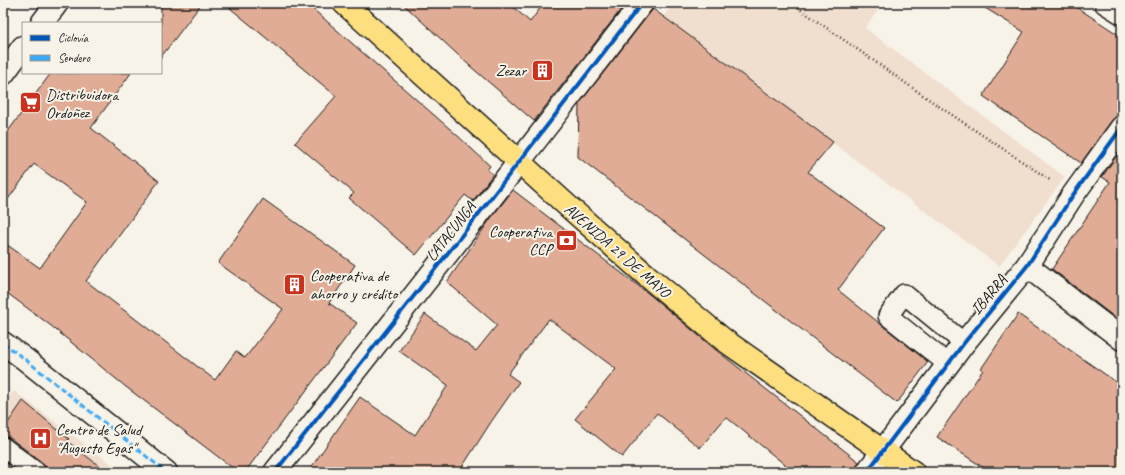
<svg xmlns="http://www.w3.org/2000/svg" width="1125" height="475" font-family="Caveat,sans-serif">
<rect width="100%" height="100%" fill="#f7f3e8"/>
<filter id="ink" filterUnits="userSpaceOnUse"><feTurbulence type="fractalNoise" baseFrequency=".025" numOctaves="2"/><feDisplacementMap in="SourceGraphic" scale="8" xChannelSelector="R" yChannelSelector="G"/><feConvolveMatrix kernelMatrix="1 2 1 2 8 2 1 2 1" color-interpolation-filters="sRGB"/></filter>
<g filter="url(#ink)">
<!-- built -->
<path fill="#f0decf" d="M674,3h209l-18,25 200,149 -66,89 -336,-249z
M14,391l108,81h-119v-67z"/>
<!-- building -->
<path fill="#e1ac95" stroke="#1c1c1c" d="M161,3h41l-41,54z
M224,3h82l152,133 32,30 -3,4 6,4 -20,27 -8,-6 -49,60 -67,-57 5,-5 -59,-50 41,-47z
M402,3h107l21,19 14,-19h82l-92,118 -64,-55z
M977,3h93l52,34v78l-5,1 -5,4 -31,43 -98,-67 41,-64z
M653,9l180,133 -25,30 76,56 -46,62 90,72 -31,41 -319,-246 1,-53z
M51,73h80l-40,55 68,53 -73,100 129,99 21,-29 9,7 38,-49 -65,-46 45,-64 92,66 -26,38 28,20 -112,149h-7l-59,-45 -53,-40 -76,-62 -47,-35v-48l37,26 47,-66 -53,-38 -31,42v-68z
M1122,148v175l-70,-54 58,-87 -8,-5z
M513,190l136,104 67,56 143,112 -4,10h-61l-68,-55 -26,31 -43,-35 -35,44 -47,-38 41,-50 -67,-50 -41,55 11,8 -28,40 -32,50h-151l52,-75 55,38 33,-50 -49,-34 26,-37 51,37 21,-26 -50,-43 44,-64z
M1018,314l104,72v86h-132l-53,-35 46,-67 -2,-1z
M23,401l46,38 -2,2 40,31h-60l-1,-5 -3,-4 -33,-25 -7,-2v-6z"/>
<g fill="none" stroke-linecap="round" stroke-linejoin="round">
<defs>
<path id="service" d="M948,364l-60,-48 16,-22 60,49
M3,447l33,25"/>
<path id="pedestrian" d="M3,343l23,17 140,112"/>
<path id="minor" d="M1106,3l16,10
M42,23l15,-20
M3,74l20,-27
M1027,266l95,73"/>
<path id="tertiary" d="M275,472l202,-256 165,-213
M867,472l97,-129 63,-77 46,-71 49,-68"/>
<path id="primary" d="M344,3l226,205 76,67 78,65 189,132"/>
</defs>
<!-- service casing -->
<use href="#service" stroke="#1c1c1c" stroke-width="22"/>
<!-- pedestrian casing -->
<use href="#pedestrian" stroke="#1c1c1c" stroke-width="25"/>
<!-- minor casing -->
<use href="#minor" stroke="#1c1c1c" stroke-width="25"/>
<!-- tertiary casing -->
<use href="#tertiary" stroke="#1c1c1c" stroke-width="25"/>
<!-- primary casing -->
<use href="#primary" stroke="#1c1c1c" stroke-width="25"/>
<!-- path -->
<path stroke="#1c1c1c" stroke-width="2.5" stroke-dasharray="1 3" stroke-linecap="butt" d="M791,3l146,102 113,75"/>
<!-- service -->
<use href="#service" stroke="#f7f3e8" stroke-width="19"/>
<!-- pedestrian -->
<use href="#pedestrian" stroke="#f7f3e8" stroke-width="22"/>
<!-- minor -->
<use href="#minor" stroke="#f7f3e8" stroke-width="22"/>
<!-- tertiary -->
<use href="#tertiary" stroke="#f7f3e8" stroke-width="22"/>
<!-- primary -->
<use href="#primary" stroke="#fedf80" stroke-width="22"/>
<!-- quiet -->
<path stroke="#3fa9f5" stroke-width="3" stroke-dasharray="6 3" stroke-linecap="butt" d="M3,343l23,17 140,112"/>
<defs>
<path id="cycleway" d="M275,472l202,-256 165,-213
M867,472l97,-129 63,-77 46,-71 49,-68"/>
</defs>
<!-- cycleway casing -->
<use href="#cycleway" stroke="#f7f3e8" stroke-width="6"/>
<!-- cycleway -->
<use href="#cycleway" stroke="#0057b8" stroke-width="4"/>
</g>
</g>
<!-- icons -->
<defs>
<symbol id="building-square" viewBox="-11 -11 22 22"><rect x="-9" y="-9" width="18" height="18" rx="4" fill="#c8321e" stroke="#f7f3e8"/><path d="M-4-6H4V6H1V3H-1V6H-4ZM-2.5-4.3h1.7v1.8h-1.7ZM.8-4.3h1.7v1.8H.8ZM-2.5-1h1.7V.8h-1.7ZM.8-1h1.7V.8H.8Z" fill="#fff"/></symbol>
<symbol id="supermarket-square" viewBox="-11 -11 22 22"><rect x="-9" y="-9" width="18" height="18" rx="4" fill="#c8321e" stroke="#f7f3e8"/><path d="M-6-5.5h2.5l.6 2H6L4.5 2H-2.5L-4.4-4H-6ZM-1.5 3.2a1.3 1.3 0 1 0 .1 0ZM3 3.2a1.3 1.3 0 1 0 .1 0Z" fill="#fff"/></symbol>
<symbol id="bank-square" viewBox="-11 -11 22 22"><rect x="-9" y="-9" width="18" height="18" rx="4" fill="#c8321e" stroke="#f7f3e8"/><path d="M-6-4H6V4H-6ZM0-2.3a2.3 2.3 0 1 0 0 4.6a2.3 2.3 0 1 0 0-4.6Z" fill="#fff"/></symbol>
<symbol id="hospital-square" viewBox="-11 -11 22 22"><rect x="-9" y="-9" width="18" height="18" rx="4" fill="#c8321e" stroke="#f7f3e8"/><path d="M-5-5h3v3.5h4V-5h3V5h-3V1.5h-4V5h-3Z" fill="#fff"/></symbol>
</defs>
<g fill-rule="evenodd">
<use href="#building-square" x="530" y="58" width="25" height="25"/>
<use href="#supermarket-square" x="18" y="90" width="25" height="25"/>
<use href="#bank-square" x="554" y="228" width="25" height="25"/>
<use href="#building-square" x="282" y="272" width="25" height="25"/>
<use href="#hospital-square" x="28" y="426" width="25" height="25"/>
</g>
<g text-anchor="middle" stroke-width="4" stroke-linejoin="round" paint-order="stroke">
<!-- poi labels -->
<g font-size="16" fill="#1c1c1c" stroke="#f7f3e8" text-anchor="start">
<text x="526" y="76" text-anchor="end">Zezar</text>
<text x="46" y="100">Distribuidora<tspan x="46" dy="18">Ordoñez</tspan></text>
<text x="552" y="237" text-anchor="end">Cooperativa<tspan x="552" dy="18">CCP</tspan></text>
<text x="310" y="281">Cooperativa de<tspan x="310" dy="18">ahorro y crédito</tspan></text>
<text x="56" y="435">Centro de Salud<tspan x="56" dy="18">"Augusto Egas"</tspan></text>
</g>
<!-- street labels -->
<g font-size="16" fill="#1c1c1c" stroke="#f7f3e8">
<text transform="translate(450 231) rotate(-52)" y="6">LATACUNGA</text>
<text transform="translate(618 250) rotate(41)" y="6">AVENIDA 29 DE MAYO</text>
<text transform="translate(988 294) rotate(-50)" y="6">IBARRA</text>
</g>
</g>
<!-- margin -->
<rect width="1125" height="475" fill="none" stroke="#f7f3e8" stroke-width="16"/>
<rect x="8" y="8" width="1109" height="459" fill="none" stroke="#1c1c1c" stroke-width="1.5" filter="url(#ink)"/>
<!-- legend -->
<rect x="22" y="22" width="140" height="52" fill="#f7f3e8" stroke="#9f9d96"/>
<rect x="30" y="35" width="20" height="6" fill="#0057b8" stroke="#9f9d96"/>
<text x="58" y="42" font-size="12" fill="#1c1c1c">Ciclovía</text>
<rect x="30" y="55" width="20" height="6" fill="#3fa9f5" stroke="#9f9d96"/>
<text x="58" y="62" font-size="12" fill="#1c1c1c">Sendero</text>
</svg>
